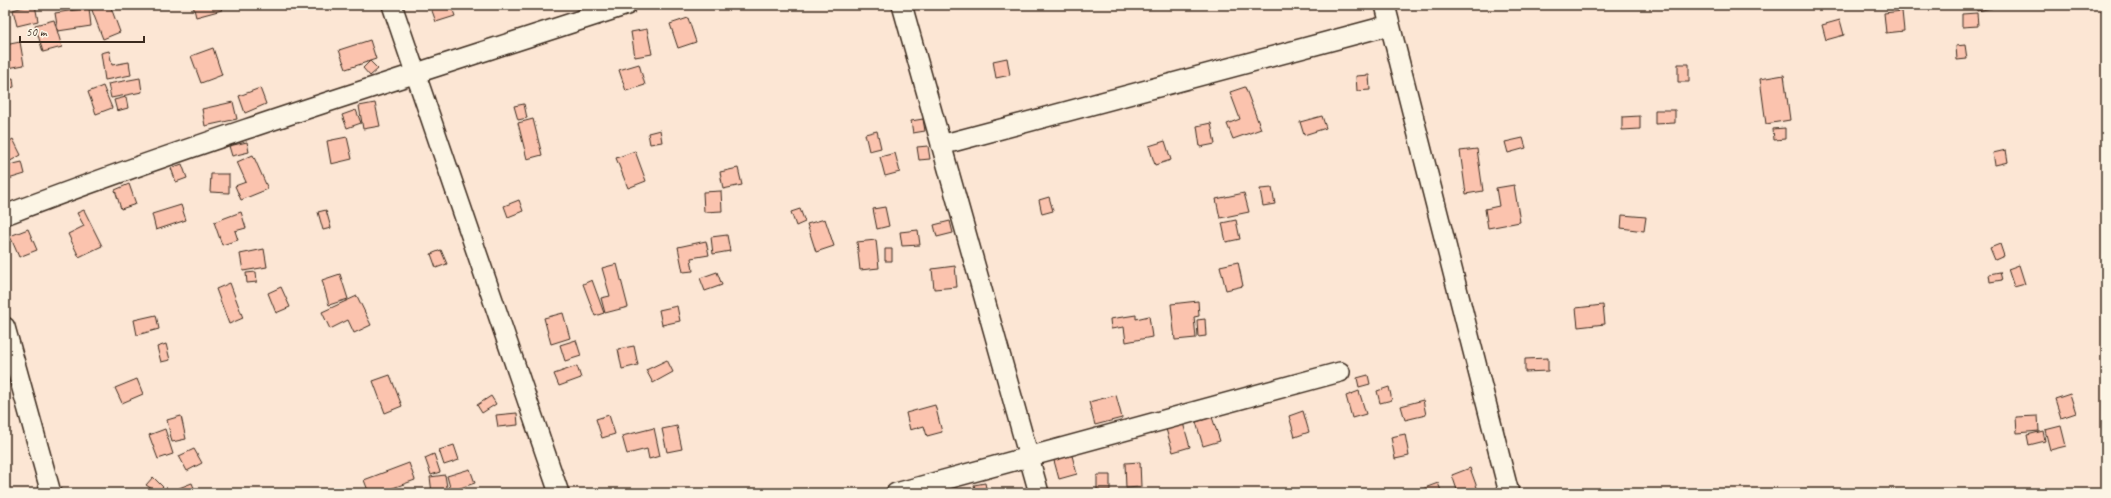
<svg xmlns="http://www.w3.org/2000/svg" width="2111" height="498" font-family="Caveat,sans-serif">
<rect width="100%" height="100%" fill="#fce6d4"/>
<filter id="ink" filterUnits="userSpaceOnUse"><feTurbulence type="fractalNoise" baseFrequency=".025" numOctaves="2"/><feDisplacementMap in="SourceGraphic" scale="8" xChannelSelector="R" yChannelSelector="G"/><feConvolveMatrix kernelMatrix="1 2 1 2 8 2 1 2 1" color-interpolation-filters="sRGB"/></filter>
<g filter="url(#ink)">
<!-- building -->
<path fill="#fbc3ae" stroke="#3b2a1e" d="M30,5h5l3,16 -21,5 -4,-16z
M90,5h20l10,27 -17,7z
M193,5h27l2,5 -26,7z
M430,5h21l4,11 -19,6z
M1976,5h15l1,3 -15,3z
M89,8l2,18 -33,5 -3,-18z
M1902,11l2,20 -18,2 -2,-20z
M1977,13l1,13 -16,1v-13z
M688,18l8,24 -18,6 -8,-24z
M54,20l8,27 -19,5 -8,-27z
M1840,20l4,15 -18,5 -4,-15z
M647,29l5,25 -17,3 -4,-25z
M370,40l6,19 -30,10 -7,-19z
M20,42l4,23 -16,3 -3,-23z
M1965,45l2,14 -10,1 -1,-14z
M213,48l9,27 -21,8 -10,-27z
M109,51l3,14 17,-3 2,13 -26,5 -4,-27z
M1007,58l3,17 -14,3 -3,-17z
M370,61l8,8 -8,7 -7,-8z
M639,64l6,21 -19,6 -7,-21z
M1678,64h11v18h-11z
M1369,75l1,15 -13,1 -1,-15z
M1784,75l6,45 -24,4 -6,-45z
M13,78l1,9 -9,2v-10z
M140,78l2,14 -31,6 -3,-14z
M103,86l9,22 -16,6 -8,-22z
M1245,87l16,42 -28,10 -6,-15 13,-5 -10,-27z
M260,88l6,16 -21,9 -6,-17z
M126,97l2,11 -11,3 -3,-11z
M233,102l4,17 -32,7 -3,-17z
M375,103l5,23 -17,3 -4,-23z
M524,104l3,14 -9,2 -4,-14z
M356,110l5,13 -14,5 -5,-13z
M1655,110h20v13l-20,1z
M1322,116l4,12 -22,7 -4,-13z
M1640,116v13l-18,1v-13z
M533,119l9,36 -15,4 -9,-36z
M923,119l2,12 -12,2 -2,-12z
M1211,123l4,21 -15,3 -3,-21z
M1785,128v11l-11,1 -1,-11z
M660,130l2,12 -12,2 -2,-11z
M877,131l4,17 -12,3 -4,-17z
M347,137l5,22 -21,5 -4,-23z
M1523,138l3,10 -18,5 -3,-11z
M13,139l8,16 -16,9v-20z
M1165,141l6,19 -16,5 -6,-19z
M247,142l2,10 -17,4 -3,-10z
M928,146l2,13 -11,1 -2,-13z
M1477,149l6,42 -17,3 -6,-43z
M2006,150l2,12 -13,3 -2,-12z
M635,151l11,30 -18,7 -12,-30z
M895,153l5,19 -15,4 -5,-19z
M253,155l15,34 -27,11 -6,-14 11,-4 -9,-20z
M22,162l3,12 -20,6v-14z
M182,164l5,14 -11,4 -5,-14z
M738,168l4,17 -19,4 -3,-17z
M211,174h18v19l-19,-1z
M129,184l7,20 -15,5 -6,-19z
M1514,185l6,37 -32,6 -3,-19 14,-3 -3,-18z
M1272,188l3,16 -12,2 -3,-17z
M721,191l1,20 -18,1 -1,-20z
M1244,193l5,19 -29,6 -4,-19z
M1049,197l4,14 -11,3 -3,-14z
M519,200l4,11 -15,6 -4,-11z
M181,205l5,15 -30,10 -4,-16z
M885,207l4,19 -12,3 -4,-20z
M800,209l5,13 -9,4 -5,-14z
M84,210l18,36 -23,11 -11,-23 16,-8 -7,-13z
M326,210l5,18 -8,2 -5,-18z
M241,212l5,16 -11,3 3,9 -16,5 -8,-23z
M1622,215l24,2 -2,14 -23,-3z
M825,219l9,27 -18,6 -9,-28z
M1236,220l4,19 -14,3 -4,-19z
M950,221l3,12 -16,4 -3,-12z
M28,229l9,21 -18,7 -9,-21z
M918,230l2,15 -18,1 -2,-14z
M727,235l3,16 -17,3 -2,-17z
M876,240l3,28 -19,2 -3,-28z
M706,241l3,14 -18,3 2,13 -10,1 -5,-25z
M2000,244l4,12 -9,4 -5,-12z
M264,249l3,18 -24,4 -3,-17z
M885,249h7v12h-7z
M441,250l6,14 -11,4 -5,-14z
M1238,262l5,24 -17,4 -6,-24z
M617,264l11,43 -23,6 -4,-15 9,-2 -8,-28z
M2019,265l6,19 -11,3 -6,-18z
M955,266l2,21 -23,2 -2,-20z
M256,272l1,10 -10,1 -1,-10z
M717,272l5,13 -17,6 -5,-13z
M2000,272l2,8 -12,2 -1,-8z
M340,274l8,25 -19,6 -7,-25z
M592,280l12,33 -9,3 -12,-32z
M230,283l13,35 -14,6 -13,-35z
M281,287l9,20 -14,6 -8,-20z
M357,296l14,29 -17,8 -6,-13 -18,9 -8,-17z
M1198,301l1,15 -5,1 2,21 -21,2 -4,-36z
M1603,305l2,19 -27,3 -2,-19z
M677,306l3,15 -18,4 -3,-15z
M563,313l7,25 -19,6 -7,-26z
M156,315l3,14 -22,6 -3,-15z
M1136,315v4l13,-3 3,21 -26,5 -2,-15 -13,2 -1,-10z
M1205,319l1,17 -8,1 -1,-17z
M576,340l5,16 -16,5 -5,-16z
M166,344l4,16 -9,2 -4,-15z
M634,346l4,19 -16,4 -4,-20z
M1548,358v13l-23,1v-13z
M667,360l6,12 -20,11 -7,-13z
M577,366l4,12 -22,8 -5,-12z
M390,375l12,31 -17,7 -12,-32z
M1368,375l2,9 -11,3 -2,-9z
M137,379l6,15 -21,9 -7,-15z
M1389,387l3,13 -12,3 -3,-12z
M1359,391l7,23 -14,4 -6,-22z
M2070,394l6,19 -15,5 -6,-19z
M1116,395l6,23 -27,7 -6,-23z
M491,396l5,8 -14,9 -5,-8z
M1423,400l3,15 -21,5 -4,-14z
M935,405l7,27 -15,4 -3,-10 -14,4 -4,-17z
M1303,411l6,21 -14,5 -6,-21z
M517,413l1,12 -20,2 -2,-12z
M609,415l6,19 -13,4 -6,-19z
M181,416l5,23 -14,3 -5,-22z
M2038,416l1,15 -22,2 -1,-16z
M1212,417l8,24 -17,5 -7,-24z
M1183,423l7,24 -17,5 -7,-23z
M677,426l5,23 -15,3 -5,-23z
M2061,426l5,20 -16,4 -5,-20z
M654,428l6,28 -11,3 -2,-10 -20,5 -5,-18z
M165,429l8,25 -15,5 -9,-24z
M2043,431l2,10 -16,4 -2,-10z
M1405,434l4,22 -14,3 -4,-22z
M454,445l5,15 -15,5 -5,-15z
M194,449l8,14 -15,8 -8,-15z
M1071,452l6,22 -18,5 -6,-22z
M434,454l6,18 -9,3 -6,-17z
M1140,462l1,25 -15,1 -1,-25z
M409,463l6,17 -36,13h-10l-5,-13z
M1470,468l9,25h-21l-6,-18z
M470,469l5,14 -24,8 -4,-15z
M445,475l3,18h-16l-2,-16z
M1097,475h13v15h-13z
M153,477l10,10 -5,6 -12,-8z
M192,483l4,10h-16l-1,-5z
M985,483l2,10h-11l-2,-8z
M1438,483l4,10h-18l-2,-4z"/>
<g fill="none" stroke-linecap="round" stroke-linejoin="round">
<defs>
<path id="street" d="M392,5l167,488
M902,5l137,488
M1385,5l124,488
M941,145l449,-120
M5,215c205,-78 414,-142 622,-210
M5,327l46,166
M896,493l444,-121"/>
</defs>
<!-- street casing -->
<use href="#street" stroke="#3b2a1e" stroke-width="22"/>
<!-- street -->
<use href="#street" stroke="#fcf5e5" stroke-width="19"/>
</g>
</g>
<!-- margin -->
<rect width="2111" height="498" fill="none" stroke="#fcf5e5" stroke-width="20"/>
<rect x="10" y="10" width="2091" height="478" fill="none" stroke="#3b2a1e" stroke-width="1.5" filter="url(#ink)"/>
<!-- scale -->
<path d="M20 36v6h124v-6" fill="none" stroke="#3b2a1e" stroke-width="2"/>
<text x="26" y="36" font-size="12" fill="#3b2a1e" stroke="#fcf5e5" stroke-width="3" paint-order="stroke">50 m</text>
</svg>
